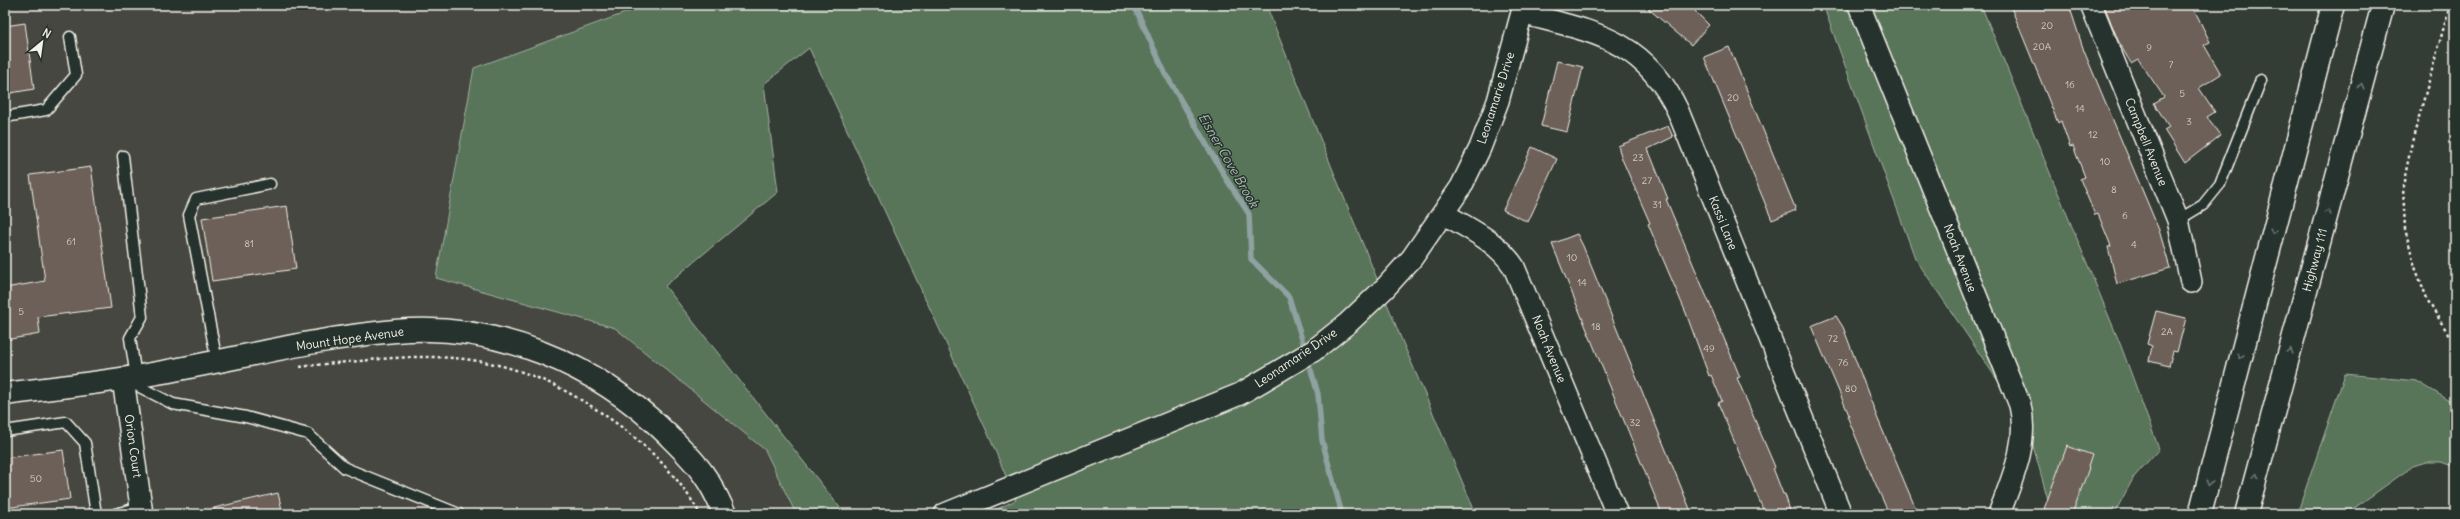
<svg xmlns="http://www.w3.org/2000/svg" width="2460" height="519" font-family="Delius,sans-serif">
<rect width="100%" height="100%" fill="#343c36"/>
<filter id="ink" filterUnits="userSpaceOnUse"><feTurbulence type="fractalNoise" baseFrequency=".025" numOctaves="2"/><feDisplacementMap in="SourceGraphic" scale="8" xChannelSelector="R" yChannelSelector="G"/><feConvolveMatrix kernelMatrix="1 2 1 2 8 2 1 2 1" color-interpolation-filters="sRGB"/></filter>
<g filter="url(#ink)">
<!-- built -->
<path fill="#454740" d="M5,5h642l-173,63 -38,210 179,50 150,122 31,64h-791z"/>
<!-- green -->
<path fill="#58745a" stroke="#a6b2a1" d="M647,5h619l137,338 73,171h-489l29,-14 -27,-64 -180,-388 -45,36 14,108 -113,94 180,228h-49l-31,-64 -150,-122 -179,-50 38,-210z
M1823,5h158l140,341 38,103 -25,28 -20,37h-62l-25,-90 -112,-166z
M2345,374l72,7 38,23v63l-14,-5h-15l-13,4 -67,48h-49z"/>
<g fill="none" stroke-linecap="round" stroke-linejoin="round">
<!-- stream -->
<path stroke="#8fa2a1" stroke-width="5.5" d="M1134,5l31,68 62,107 22,34 2,45 38,38 15,49
M1311,370l7,24 4,46 20,74"/>
</g>
<!-- building -->
<path fill="#6d6159" stroke="#f4f1e8" d="M1644,5h45l20,20 -18,20z
M2010,5h59l15,46 75,179 11,38 -53,16 -9,-37 3,-1 -13,-32 -3,1 -15,-36 5,-2 -12,-31 -3,1 -9,-26 -3,2z
M2104,5h88l18,37 -6,3 17,29 -22,14 16,24 -8,5 14,18 -36,28 -21,-33 5,-3 -15,-24 10,-6 -26,-38 -7,4 -12,-20z
M25,23l9,66 -29,5v-68z
M1729,47l67,163 -24,10 -68,-163z
M1557,61l26,6 -16,65 -26,-6z
M1668,126l5,11 -25,12 20,50h-2l74,178 -3,1 38,89 -2,1 10,26h2l6,20h-26l-47,-111 4,-2 -11,-26 -2,1 -23,-63 -38,-89 2,-1 -28,-64 -4,-13z
M1532,147l25,12 -29,63 -25,-12z
M91,167l20,141 -73,9 2,17 -35,6v-52l40,-7 -15,-106z
M287,206l9,63 -84,12 -10,-63z
M1577,234l6,12 109,268h-30l-110,-270z
M2156,311l30,7 -9,34 -4,-1 -4,15 -20,-5 3,-15 -5,-2z
M1836,316l7,11 34,90 41,97h-29l-16,-36 -26,-62 2,-1 -38,-89z
M2067,446l25,9 -4,12 1,1 -17,46h-27l2,-4 -3,-1z
M63,450l7,49 -65,9v-50z
M278,493l5,21h-68l-1,-6z"/>
<g fill="none" stroke-linecap="round" stroke-linejoin="round">
<defs>
<path id="service" d="M5,117l41,-7 30,-35 -6,-38
M123,156l19,161 -12,21 6,39
M2178,220l25,-15 17,-21 41,-104
M217,362l-28,-147 7,-16 74,-15
M128,381l45,23 73,13 62,17 37,34 114,46
M5,431l61,-9 19,21 11,71
M115,514l26,-7"/>
<path id="minor" d="M1859,5l161,400c9,38 -8,74 -21,109
M2091,5l87,215 13,62
M1522,13c70,19 122,25 156,98l163,403
M1444,214c26,15 54,28 70,53l103,247
M123,379l19,135
M945,514l295,-120 73,-43 35,-28 37,-35 27,-30 49,-71 19,-39 18,-47 26,-96"/>
<path id="tertiary" d="M5,394c53,-7 106,-12 158,-22 77,-14 154,-34 232,-41 101,-9 201,33 272,103 13,13 27,26 37,41 9,12 15,26 21,39"/>
<path id="motorway" d="M2200,514l133,-509
M2246,514l137,-509"/>
</defs>
<!-- service casing -->
<use href="#service" stroke="#f4f1e8" stroke-width="13"/>
<!-- minor casing -->
<use href="#minor" stroke="#f4f1e8" stroke-width="24"/>
<!-- tertiary casing -->
<use href="#tertiary" stroke="#f4f1e8" stroke-width="25"/>
<!-- motorway casing -->
<use href="#motorway" stroke="#f4f1e8" stroke-width="25"/>
<!-- path -->
<path stroke="#f4f1e8" stroke-width="2.5" stroke-dasharray="3 3" stroke-linecap="butt" d="M2450,5l-38,137 -9,44 2,43 10,38 13,34 21,34 6,5
M300,367c19,-3 40,-4 60,-6 101,-11 164,-2 249,57 37,26 69,57 91,96"/>
<!-- service -->
<use href="#service" stroke="#26332d" stroke-width="10"/>
<!-- minor -->
<use href="#minor" stroke="#26332d" stroke-width="21"/>
<!-- tertiary -->
<use href="#tertiary" stroke="#26332d" stroke-width="22"/>
<!-- motorway -->
<use href="#motorway" stroke="#26332d" stroke-width="22"/>
</g>
<!-- one-way arrows -->
<defs><path id="oneway-chevron" d="M-2-3.5L2.5 0L-2 3.5" fill="none" stroke-width="1.6" stroke-linecap="round" stroke-linejoin="round"/></defs>
<g stroke="#6e766e">
<use href="#oneway-chevron" transform="translate(2361 86) rotate(-75)"/>
<use href="#oneway-chevron" transform="translate(2328 212) rotate(-75)"/>
<use href="#oneway-chevron" transform="translate(2273 231) rotate(105)"/>
<use href="#oneway-chevron" transform="translate(2290 351) rotate(-75)"/>
<use href="#oneway-chevron" transform="translate(2240 356) rotate(104)"/>
<use href="#oneway-chevron" transform="translate(2256 476) rotate(-75)"/>
<use href="#oneway-chevron" transform="translate(2209 483) rotate(104)"/>
</g>
</g>
<g text-anchor="middle" stroke-width="3" stroke-linejoin="round" paint-order="stroke">
<!-- number labels -->
<g font-size="10" fill="#d2cdc4">
<text x="2047" y="29">20</text>
<text x="2042" y="50">20A</text>
<text x="2149" y="51">9</text>
<text x="2171" y="68">7</text>
<text x="2070" y="88">16</text>
<text x="2182" y="97">5</text>
<text x="1733" y="101">20</text>
<text x="2080" y="112">14</text>
<text x="2189" y="125">3</text>
<text x="2093" y="138">12</text>
<text x="1638" y="161">23</text>
<text x="2105" y="165">10</text>
<text x="1647" y="184">27</text>
<text x="2114" y="193">8</text>
<text x="1657" y="208">31</text>
<text x="2125" y="219">6</text>
<text x="71" y="245">61</text>
<text x="249" y="247">81</text>
<text x="2134" y="248">4</text>
<text x="1572" y="261">10</text>
<text x="1582" y="286">14</text>
<text x="21" y="315">5</text>
<text x="1596" y="330">18</text>
<text x="2167" y="335">2A</text>
<text x="1833" y="342">72</text>
<text x="1709" y="352">49</text>
<text x="1843" y="366">76</text>
<text x="1851" y="392">80</text>
<text x="1635" y="426">32</text>
<text x="36" y="482">50</text>
</g>
<!-- street labels -->
<g font-size="12" fill="#f4f1e8" stroke="#26332d">
<text transform="translate(1496 98) rotate(-72)" y="4">Leonamarie Drive</text>
<text transform="translate(2146 142) rotate(68)" y="4">Campbell Avenue</text>
<text transform="translate(1723 223) rotate(68)" y="4">Kassi Lane</text>
<text transform="translate(1960 258) rotate(69)" y="4">Noah Avenue</text>
<text transform="translate(2315 260) rotate(-75)" y="4">Highway 111</text>
<text transform="translate(350 339) rotate(-8)" y="4">Mount Hope Avenue</text>
<text transform="translate(1549 349) rotate(68)" y="4">Noah Avenue</text>
<text transform="translate(1296 358) rotate(-34)" y="4">Leonamarie Drive</text>
<text transform="translate(133 446) rotate(82)" y="4">Orion Court</text>
</g>
<!-- water labels -->
<g font-size="13" font-style="italic" fill="#b0bdb8" stroke="#26332d">
<text transform="translate(1229 160) rotate(60)" y="5">Eisner Cove Brook</text>
</g>
</g>
<!-- margin -->
<rect width="2460" height="519" fill="none" stroke="#26332d" stroke-width="20"/>
<rect x="10" y="10" width="2440" height="499" fill="none" stroke="#f4f1e8" stroke-width="1.5" filter="url(#ink)"/>
<!-- north arrow -->
<g transform="translate(42 42) rotate(29)" stroke="#26332d" stroke-width="3" paint-order="stroke">
<path d="M0-3L7 15L0 10L-7 15Z" fill="#f4f1e8"/>
<text y="-6" font-size="11" font-weight="bold" text-anchor="middle" fill="#f4f1e8">N</text>
</g>
</svg>
